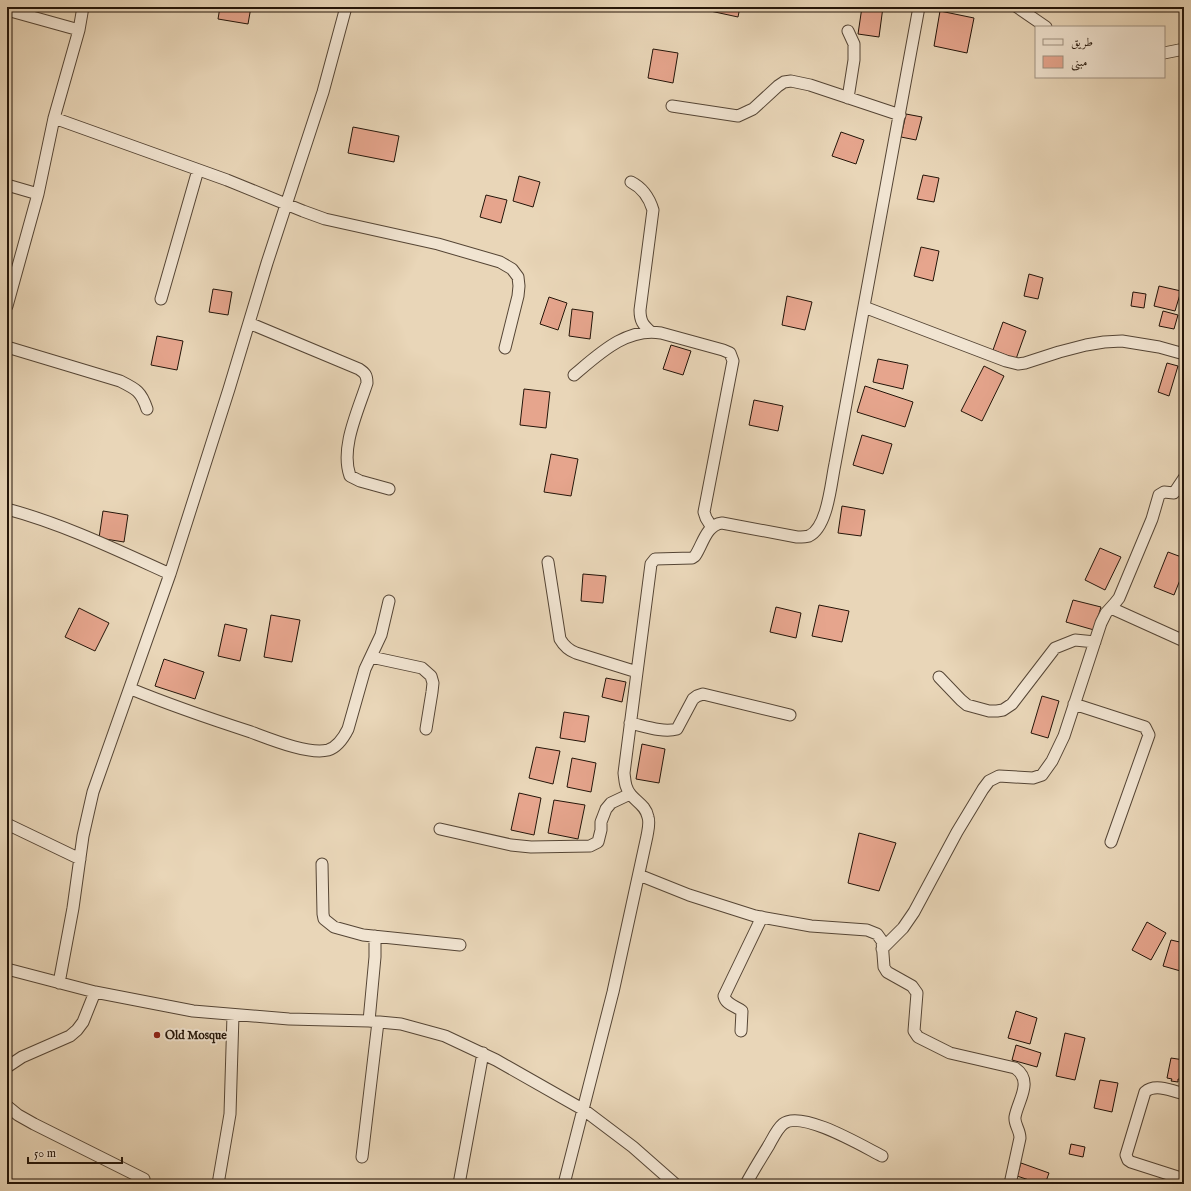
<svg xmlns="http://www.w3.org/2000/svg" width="1191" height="1191" font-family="'IM FELL English',Amiri,serif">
<rect width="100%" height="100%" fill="#e9d6b8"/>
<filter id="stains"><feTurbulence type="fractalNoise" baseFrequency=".005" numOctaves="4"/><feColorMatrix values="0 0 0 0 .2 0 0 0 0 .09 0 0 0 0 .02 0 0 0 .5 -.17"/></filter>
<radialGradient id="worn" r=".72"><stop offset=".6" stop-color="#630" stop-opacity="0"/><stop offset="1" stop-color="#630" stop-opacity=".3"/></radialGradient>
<!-- building -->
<path fill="#e6a58d" stroke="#241509" d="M220,7h31l-3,17 -30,-5z
M701,7h39l-2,10 -37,-8z
M826,7h14v3z
M862,7h21l-4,30 -21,-3z
M940,11l34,7 -7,35 -33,-7z
M653,49l25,4 -5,30 -25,-5z
M906,114l16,3 -6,23 -15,-3z
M353,127l46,9 -5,26 -46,-9z
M841,132l23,8 -8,24 -24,-8z
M923,175l16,3 -5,24 -17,-3z
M519,176l21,6 -7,25 -20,-6z
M486,195l21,5 -6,23 -21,-6z
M921,247l18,4 -6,30 -19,-5z
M1029,274l14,4 -5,21 -14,-3z
M1159,286l22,5 -6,20 -21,-5z
M213,289l19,3 -4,23 -19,-3z
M1133,292l13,2 -2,14 -13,-2z
M787,296l25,6 -7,28 -23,-5z
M549,297l18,6 -9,27 -18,-6z
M572,309l21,3 -3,27 -21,-3z
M1163,311l15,4 -4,14 -15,-3z
M1003,322l23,9 -10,28 -23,-9z
M157,336l26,5 -6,29 -26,-5z
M671,345l20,6 -8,24 -20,-6z
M878,359l30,6 -5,24 -30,-7z
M1167,363l11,3 -9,30 -11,-4z
M984,366l20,10 -22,45 -21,-10z
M1184,382v18l-3,-1z
M865,386l48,16 -8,25 -48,-15z
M524,389l26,3 -4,36 -26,-3z
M754,400l29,6 -5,25 -29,-6z
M862,435l30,9 -9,30 -30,-9z
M551,454l27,5 -7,37 -27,-4z
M842,506l23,4 -4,26 -23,-3z
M103,511l25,4 -4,27 -25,-4z
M1100,548l21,9 -16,33 -20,-10z
M1168,552l16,6v12l-10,25 -20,-8z
M583,574l23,2 -3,27 -22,-2z
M1073,600l28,7 -7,23 -28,-8z
M819,605l30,6 -7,31 -30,-6z
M776,607l25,6 -5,25 -26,-6z
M79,608l30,15 -14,28 -30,-14z
M271,615l29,5 -8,42 -28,-5z
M225,624l22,5 -7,32 -22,-5z
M164,659l40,13 -9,27 -40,-13z
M606,678l20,4 -4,20 -20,-5z
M1042,696l17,5 -11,37 -17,-5z
M564,712l25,4 -4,26 -25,-4z
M642,744l23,5 -6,34 -23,-4z
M536,747l24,4 -7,33 -24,-6z
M572,758l24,5 -5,29 -24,-5z
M519,793l22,5 -7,37 -23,-5z
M554,800l31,5 -7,34 -30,-6z
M859,833l37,10 -17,48 -31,-8z
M1147,922l19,11 -15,27 -19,-10z
M1171,940l13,3v29l-21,-6z
M1016,1011l21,7 -7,26 -22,-6z
M1065,1033l20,5 -10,42 -19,-4z
M1016,1045l25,8 -4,14 -25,-7z
M1171,1058l13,2v20l-6,-1v3l-7,-1 1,-2 -5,-1z
M1100,1080l18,3 -6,29 -18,-4z
M1071,1144l14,3 -2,10 -14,-3z
M1021,1163l28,10 -4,11h-4l-24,-8z"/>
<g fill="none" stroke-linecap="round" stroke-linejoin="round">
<defs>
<path id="street" d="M1017,7l29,20
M7,10l72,20
M1164,53l20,-4
M848,98l6,-38v-16l-6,-13
M672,106l66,10 15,-7 25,-23 6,-4 7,-1 19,4 90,30
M54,118l173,62 76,31 22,8 113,25 62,18 12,7 6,8 1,9 -1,10 -13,52
M631,182c12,6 18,15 22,28l-13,100c0,11 3,15 11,22
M7,185l31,9
M161,299l37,-129
M7,306l31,-112 16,-76 25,-88 4,-23
M864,307l142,54 12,3 7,-1 34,-11 27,-7 18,-3 18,-1 37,6 25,7
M249,323l110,46c6,4 8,6 8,14 -9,28 -27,65 -17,93l10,5 29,8
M7,347l113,34c16,8 21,10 27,28
M574,375c24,-20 52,-48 87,-42l62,17 7,3 3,8 -29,151 2,6 5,8
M7,509c56,15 110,41 163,65
M548,562l12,77c4,7 8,11 16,14l61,19
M1111,608l73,33
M371,657l51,11 9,8 2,7 -1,9 -6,37
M939,677l22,23 6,5 22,6h8l6,-1 9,-6 43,-56 20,-8 20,2
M131,689c39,16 80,30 120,43 19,7 58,23 77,18 10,-3 16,-13 20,-21l17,-60 16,-34 8,-34
M1074,704l71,23 4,8 -38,107
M630,723c14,3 33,10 47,6l16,-30 4,-3 6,-2 87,21
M7,824l73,35
M440,829l71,16 20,2 59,-1 8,-4 3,-12v-8l5,-13 5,-6 19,-9
M322,864l1,50 1,5 10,8 29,8 97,10
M639,875l50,20 66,21 56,10 56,4 10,4 5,7 2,26 3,5 25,14 5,7 -3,38 4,6 32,16 65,15c19,13 3,32 0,49 -1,7 5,13 5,21l-10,46
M882,949l21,-21 11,-16 43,-80 26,-43 6,-8 10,-5 34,2 9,-3 10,-14 12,-25 37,-113 5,-10 9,-10 4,-5 33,-79 7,-24 5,-3 10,1 10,-15
M7,969l88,23 98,19 96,8 80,2 32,3 44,12 51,24 88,50 49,37 42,37
M59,983l14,-75 10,-72 10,-44 77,-218 59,-185 38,-126 56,-171 23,-85
M369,1021l6,-64v-21
M741,1031l1,-20c-6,-5 -16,-6 -18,-15l38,-79
M7,1067l15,-10 48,-21 7,-6 6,-8 12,-30
M1184,1094c-11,-3 -29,-11 -39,-2l-19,63 2,5 3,2 53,17
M7,1106l11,9 16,9 110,55
M362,1157l16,-135
M218,1184l12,-70 3,-99
M459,1184l24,-131
M564,1184l49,-192 34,-156c1,-6 3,-13 1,-19 -2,-11 -11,-15 -17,-22 -6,-7 -6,-14 -7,-22l27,-209 4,-5 37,-1 3,-2c8,-12 11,-31 27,-33l75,14c4,0 9,0 12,-1 19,-9 22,-54 26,-72l84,-457
M746,1184c7,-13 15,-26 23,-39 4,-7 8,-16 14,-21 18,-15 81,23 99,32"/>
</defs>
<!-- street casing -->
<use href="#street" stroke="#554535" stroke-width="13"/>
<!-- street -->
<use href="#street" stroke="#f1e4d1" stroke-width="11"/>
</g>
<!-- markers -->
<circle fill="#8f2418" stroke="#f1e4d1" stroke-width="1.5" cx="157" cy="1035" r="4"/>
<g text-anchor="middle" stroke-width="4" stroke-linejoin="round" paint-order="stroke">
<!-- poi labels -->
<g font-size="12" font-weight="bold" fill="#241509" stroke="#f1e4d1" text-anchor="start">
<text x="165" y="1039">Old Mosque</text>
</g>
</g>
<!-- margin -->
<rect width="1191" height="1191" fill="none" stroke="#e9d6b8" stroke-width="24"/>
<rect x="8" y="8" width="1175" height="1175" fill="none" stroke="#241509" stroke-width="2"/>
<rect x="12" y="12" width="1167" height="1167" fill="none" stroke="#241509"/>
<!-- legend -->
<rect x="1035" y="26" width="130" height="52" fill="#f1e4d1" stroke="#9f9181"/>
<rect x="1043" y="39" width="20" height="6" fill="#f1e4d1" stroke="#9f9181"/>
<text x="1071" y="46" font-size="12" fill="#241509">طريق</text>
<rect x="1043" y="56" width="20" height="12" fill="#e6a58d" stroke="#9f9181"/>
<text x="1071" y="66" font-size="12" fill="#241509">مبنى</text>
<!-- scale -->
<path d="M28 1157v6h94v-6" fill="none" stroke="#241509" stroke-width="2"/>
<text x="34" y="1157" font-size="12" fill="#241509" stroke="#f1e4d1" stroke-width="3" paint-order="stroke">50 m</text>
<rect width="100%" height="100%" filter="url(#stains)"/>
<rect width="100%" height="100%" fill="url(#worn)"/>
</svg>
